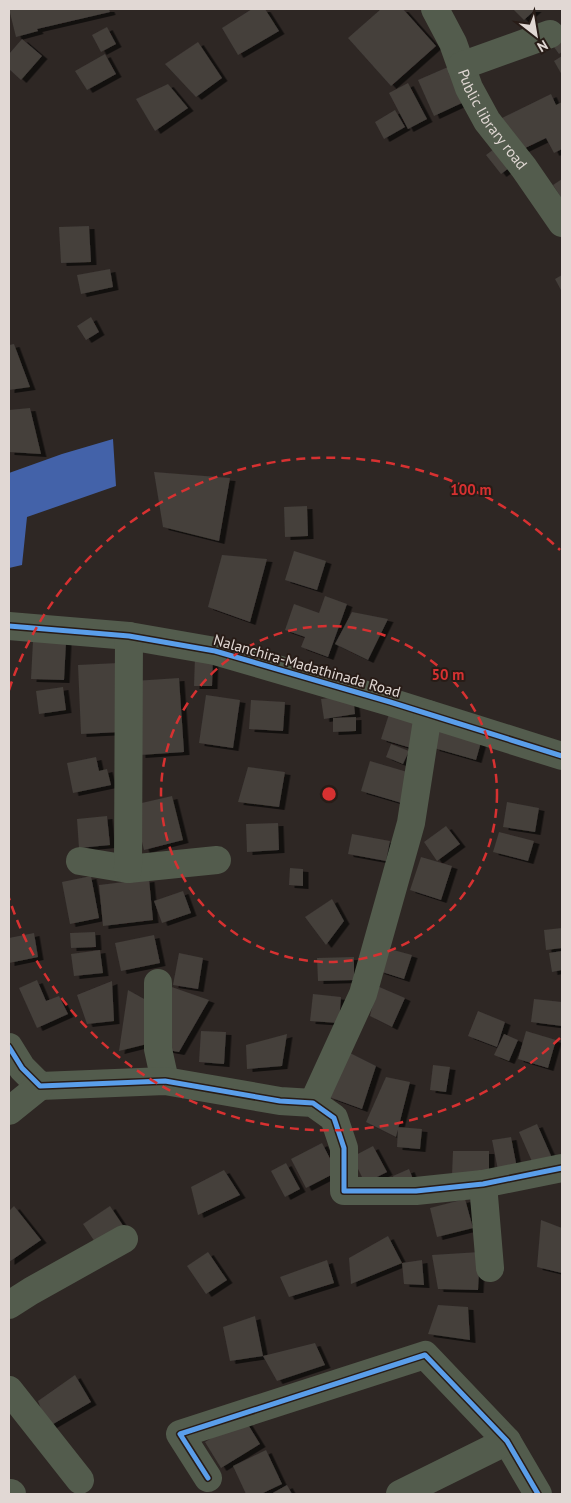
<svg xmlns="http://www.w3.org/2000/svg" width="571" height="1503" font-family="'PT Sans',sans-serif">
<defs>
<filter id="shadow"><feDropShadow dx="5.5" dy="3" stdDeviation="0" flood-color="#0009"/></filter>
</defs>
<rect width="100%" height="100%" fill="#2e2724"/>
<!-- water -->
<path fill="#4362a9" d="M113,439l3,47 -89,31 -5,48 -13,3v-95l53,-19z"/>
<!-- building -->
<path fill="#443f3b" filter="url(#shadow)" d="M9,9h100l1,3 -73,17 1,2 -22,6z
M252,9h13l14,22 -41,24 -16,-27z
M381,9h22l33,37 -45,40 -43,-48z
M513,9h23l-12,11z
M107,27l9,17 -15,8 -9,-17z
M22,39l20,17 -21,24 -12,-11v-15z
M562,41v11l-3,2 -5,-7z
M198,42l24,36 -26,19 -31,-33z
M105,54l11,20 -29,16 -12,-19z
M562,56v19l-8,-14z
M448,67l16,35 -30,14 -16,-36z
M408,83l19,36 -19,10 -19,-36z
M168,84l20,24 -33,23 -19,-32z
M551,94l5,11 6,-3v47l-8,4 -8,-15 -29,14 -17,-33z
M395,110l10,17 -21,12 -9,-17z
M498,146l15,19 -12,9 -15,-19z
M562,179v20l-9,-14z
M89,226l2,36 -30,1 -2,-36z
M110,269l3,18 -32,7 -4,-19z
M562,275v17l-7,-13z
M91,317l8,15 -13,8 -9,-14z
M14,344l16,43 -21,3v-45z
M30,408l11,46 -32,-2v-42z
M154,472l76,6 -11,63 -56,-14z
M307,506l1,30 -23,1 -1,-30z
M294,551l32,10 -9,29 -32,-10z
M222,555l45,4 -17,63 -42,-15z
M325,596l22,8 -19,53 -27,-10 4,-10 -20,-7 9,-26 25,9z
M352,612l36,7 -20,41 -33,-16z
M33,641l33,1 -2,38 -33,-1z
M195,657h18l-1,29h-18z
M118,663l2,69 -39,2 -3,-69z
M179,678l5,74 -44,3 -6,-74z
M63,687l3,23 -27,4 -3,-23z
M206,695l34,5 -7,48 -34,-5z
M353,695l2,19 -31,5 -3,-20z
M251,700l34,2 -2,29 -34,-2z
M390,711l30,10 -9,27 -30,-9z
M356,717v14l-23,1v-14z
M441,724l42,11 -7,25 -42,-12z
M391,744l18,7 -6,13 -17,-7z
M96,757l3,14 8,-2 4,16 -38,8 -6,-30z
M370,761l44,13 -9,30 -44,-13z
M248,767l37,5 -6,35 -41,-5z
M172,796l11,44 -39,10 -11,-45z
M507,802l32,6 -4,24 -32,-5z
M107,816l3,29 -31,3 -2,-29z
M278,823l1,27 -32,2 -1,-28z
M446,826l14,18 -23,17 -13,-19z
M499,832l35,9 -6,20 -35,-9z
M352,834l38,7 -4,20 -38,-7z
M421,857l31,9 -11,34 -31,-10z
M290,868l13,1v17l-14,-1z
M91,876l8,42 -29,6 -8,-42z
M149,879l4,41 -50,6 -4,-41z
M183,891l8,22 -29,10 -8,-22z
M332,899l12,22 -18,24 -21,-28z
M562,928v20l-16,2 -2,-20z
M95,932l1,15 -25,1 -1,-15z
M34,933l4,24 -29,6v-25z
M154,935l6,28 -39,8 -6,-28z
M386,948l26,7 -8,24 -25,-8z
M100,950l3,23 -29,3 -3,-22z
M562,951v19l-10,2 -3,-19z
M179,953l24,5 -5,31 -25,-4z
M354,957v23l-36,1 -1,-23z
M37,980l9,21 13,-5 9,18 -31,14 -18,-40z
M112,981l2,40 -27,3 -10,-29z
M166,985l43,15 -30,52 -17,-3z
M377,986l28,12 -13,29 -22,-11z
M128,990l20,11 7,41 -36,9z
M313,994l28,3 -2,26 -29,-2z
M534,999l28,3v24l-31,-4z
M478,1011l27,11 -8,25 -29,-11z
M201,1031l25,1 -2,32 -25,-2z
M526,1031l30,9 -8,28 -30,-9z
M287,1034l-5,32 -35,3 -1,-24z
M504,1034l14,6 -9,21 -15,-6z
M350,1053l26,13 -14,43 -33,-12z
M433,1065l17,2 -4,25 -16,-2z
M386,1077l24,5 -14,55 -30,-15z
M537,1124l15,34 -18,8 -15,-34z
M398,1127l24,2 -2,20 -23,-2z
M511,1137l6,31 -18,7 -7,-35z
M322,1143l15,29 -31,16 -15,-29z
M373,1146l14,26 -22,11 -13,-26z
M453,1151h36v24h-37z
M286,1163l14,26 -15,8 -14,-26z
M409,1169l4,10 -16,7 -4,-10z
M224,1170l16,25 -42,20 -7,-28z
M465,1199l8,29 -36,9 -7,-29z
M14,1206l27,34 -32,22v-51z
M110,1206l14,21 -27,18 -14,-21z
M541,1220l21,8v45l-25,-6z
M388,1236l14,27 -51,21 -2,-26z
M208,1252l19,28 -21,14 -19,-28z
M480,1252l-2,38 -40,-1 -6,-34z
M327,1260l7,23 -45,14 -9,-20z
M422,1260l2,25 -20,-1 -2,-21z
M438,1305l30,2 2,33 -42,-6z
M255,1316l8,40 -33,5 -7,-34z
M315,1343l10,22 -48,16 -14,-25z
M75,1375l16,27 -43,25 -10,-26z
M244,1418l16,26 -39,24 -16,-26z
M266,1450l16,34 -21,10h-15l-13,-28z
M287,1485l5,9h-21z"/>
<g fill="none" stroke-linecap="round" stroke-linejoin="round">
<!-- minor -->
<g stroke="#535c4d" stroke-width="28">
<path id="s1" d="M435,9l18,34 16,45 18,33 37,47 38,55"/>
<path d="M461,66l89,-32"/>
<path d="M9,626l120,10 86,15 175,51 172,54"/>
<path d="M80,861l48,8 89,-9"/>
<path d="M128,869l1,-233"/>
<path d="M158,983v66l7,32"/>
<path d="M9,1047l13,21 18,18 125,-5 115,20 33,2 21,15 10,30v43h72l67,-7 79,-16"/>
<path d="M313,1103l50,-109 48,-171 17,-109"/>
<path d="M9,1111l31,-25"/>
<path d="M483,1184l7,84"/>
<path d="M9,1305l22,-14 93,-52"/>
<path d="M9,1390l71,90"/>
<path d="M208,1478l-28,-44 245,-79 82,86 31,53"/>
<path d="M9,1494l2,-1 1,1"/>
<path d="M400,1494l107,-53"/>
</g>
<defs>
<path id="cycleway" d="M9,626l120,10 86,15 175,51 172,54
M9,1047l13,21 18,18 125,-5 115,20 33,2 21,15 10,30v43h72l67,-7 79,-16
M208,1478l-28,-44 245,-79 82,86 31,53"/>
</defs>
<!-- cycleway casing -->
<use href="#cycleway" stroke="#281c17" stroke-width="8"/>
<!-- cycleway -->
<use href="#cycleway" stroke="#5a9eea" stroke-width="5"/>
</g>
<!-- distance rings -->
<g fill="none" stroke="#d73131" stroke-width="2.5" stroke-dasharray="9 6">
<circle cx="329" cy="794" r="168"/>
<path d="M560 1038A336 336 0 0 1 9 898M9 690A336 336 0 0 1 560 550"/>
</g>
<g text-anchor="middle" stroke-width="4" stroke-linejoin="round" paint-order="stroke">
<!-- street labels -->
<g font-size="15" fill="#e1d8d4" stroke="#281c17">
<text dy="5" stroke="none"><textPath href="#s1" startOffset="125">Public library road</textPath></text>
<text transform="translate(307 666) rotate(16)" y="5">Nalanchira-Madathinada Road</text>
</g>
</g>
<circle cx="329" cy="794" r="8" fill="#d73131" stroke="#281c17" stroke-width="2.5"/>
<g font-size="15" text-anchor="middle" font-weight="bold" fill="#d73131" stroke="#281c17" stroke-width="4" stroke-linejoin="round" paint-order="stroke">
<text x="471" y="495">100 m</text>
<text x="448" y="680">50 m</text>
</g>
<!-- border -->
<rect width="571" height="1503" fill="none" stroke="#e1d8d4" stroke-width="20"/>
<!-- north arrow -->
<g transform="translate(536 35) rotate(149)" stroke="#281c17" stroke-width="4" paint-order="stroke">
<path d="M0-4L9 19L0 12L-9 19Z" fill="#e1d8d4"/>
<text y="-8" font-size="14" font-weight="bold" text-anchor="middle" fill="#e1d8d4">N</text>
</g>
</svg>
